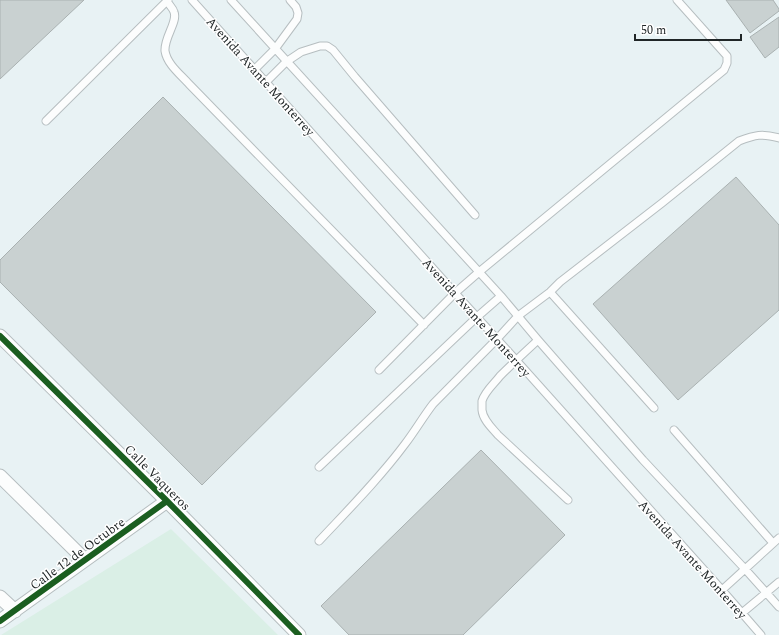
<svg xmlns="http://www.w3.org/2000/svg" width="779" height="635" font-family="Spectral,serif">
<rect width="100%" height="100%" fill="#e8f2f4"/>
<!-- green -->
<path fill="#daefe6" d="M171,529l107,106h-277z"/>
<!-- building -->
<path fill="#c9d1d1" stroke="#a9b1b1" d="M0,0h84l-84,79z
M726,0h47l6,9v2l-29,22z
M779,17v30l-14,11 -15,-21z
M163,97l213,215 -174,173 -202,-203v-22z
M736,177l43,48v85l-101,90 -85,-96z
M481,450l84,85 -102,100h-114l-28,-29z"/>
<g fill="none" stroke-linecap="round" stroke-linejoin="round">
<defs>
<path id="lane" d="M192,0l263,293 61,67 206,230 39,45
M231,0l270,296 37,44 105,120 102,109 34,38
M167,1c2,4 6,7 7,11 4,10 -10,25 -9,39 2,13 15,23 24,33l235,241
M255,69l20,-20 22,-30 1,-6 -2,-6 -6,-7
M266,82l20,-20 15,-10 19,-6h7l6,4 22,27 120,138
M46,121l122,-121
M550,292l104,116
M538,340c-13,12 -26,24 -38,36 -6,8 -15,15 -18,25 0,2 0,7 0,9 1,10 10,18 16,25l70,65
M379,370l76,-77 24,-21 245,-202 3,-7v-7l-50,-56
M674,430l99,113
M319,467l158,-150 24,-21
M319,541c29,-31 60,-62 86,-97 10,-13 18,-27 28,-40l64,-65 21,-23 32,-24 10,-10 102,-79 77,-62c16,-6 23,-8 40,-3
M722,590l57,-52
M742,613l37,-31"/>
<path id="street" d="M0,336l167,165 132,134
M0,476l85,84
M0,597l15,14
M0,621l167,-120"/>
</defs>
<!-- lane casing -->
<use href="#lane" stroke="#b6bec0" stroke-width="9"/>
<!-- street casing -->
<use href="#street" stroke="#b6bec0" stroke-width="15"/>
<!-- lane -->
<use href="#lane" stroke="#fcfdfd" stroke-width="7"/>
<!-- street -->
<use href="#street" stroke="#fcfdfd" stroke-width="13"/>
<defs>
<path id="cycleway" d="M0,336l167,165 132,134
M0,621l167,-120"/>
</defs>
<!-- cycleway casing -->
<use href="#cycleway" stroke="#fff" stroke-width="8"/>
<!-- cycleway -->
<use href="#cycleway" stroke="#1b5e20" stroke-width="6"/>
</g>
<g text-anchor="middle" stroke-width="3" stroke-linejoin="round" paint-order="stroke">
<!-- street labels -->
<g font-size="13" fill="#202627" stroke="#fff">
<text transform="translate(261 76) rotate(48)" y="5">Avenida Avante Monterrey</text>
<text transform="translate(477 317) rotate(48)" y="5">Avenida Avante Monterrey</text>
<text transform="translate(158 477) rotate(45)" y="5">Calle Vaqueros</text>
<text transform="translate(77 553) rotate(-36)" y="5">Calle 12 de Octubre</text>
<text transform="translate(693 559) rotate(48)" y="5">Avenida Avante Monterrey</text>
</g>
</g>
<!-- scale -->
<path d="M635 34v6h106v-6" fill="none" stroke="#202627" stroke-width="2"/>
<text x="641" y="34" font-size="12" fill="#202627" stroke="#ffffff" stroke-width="3" paint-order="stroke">50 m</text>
</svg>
